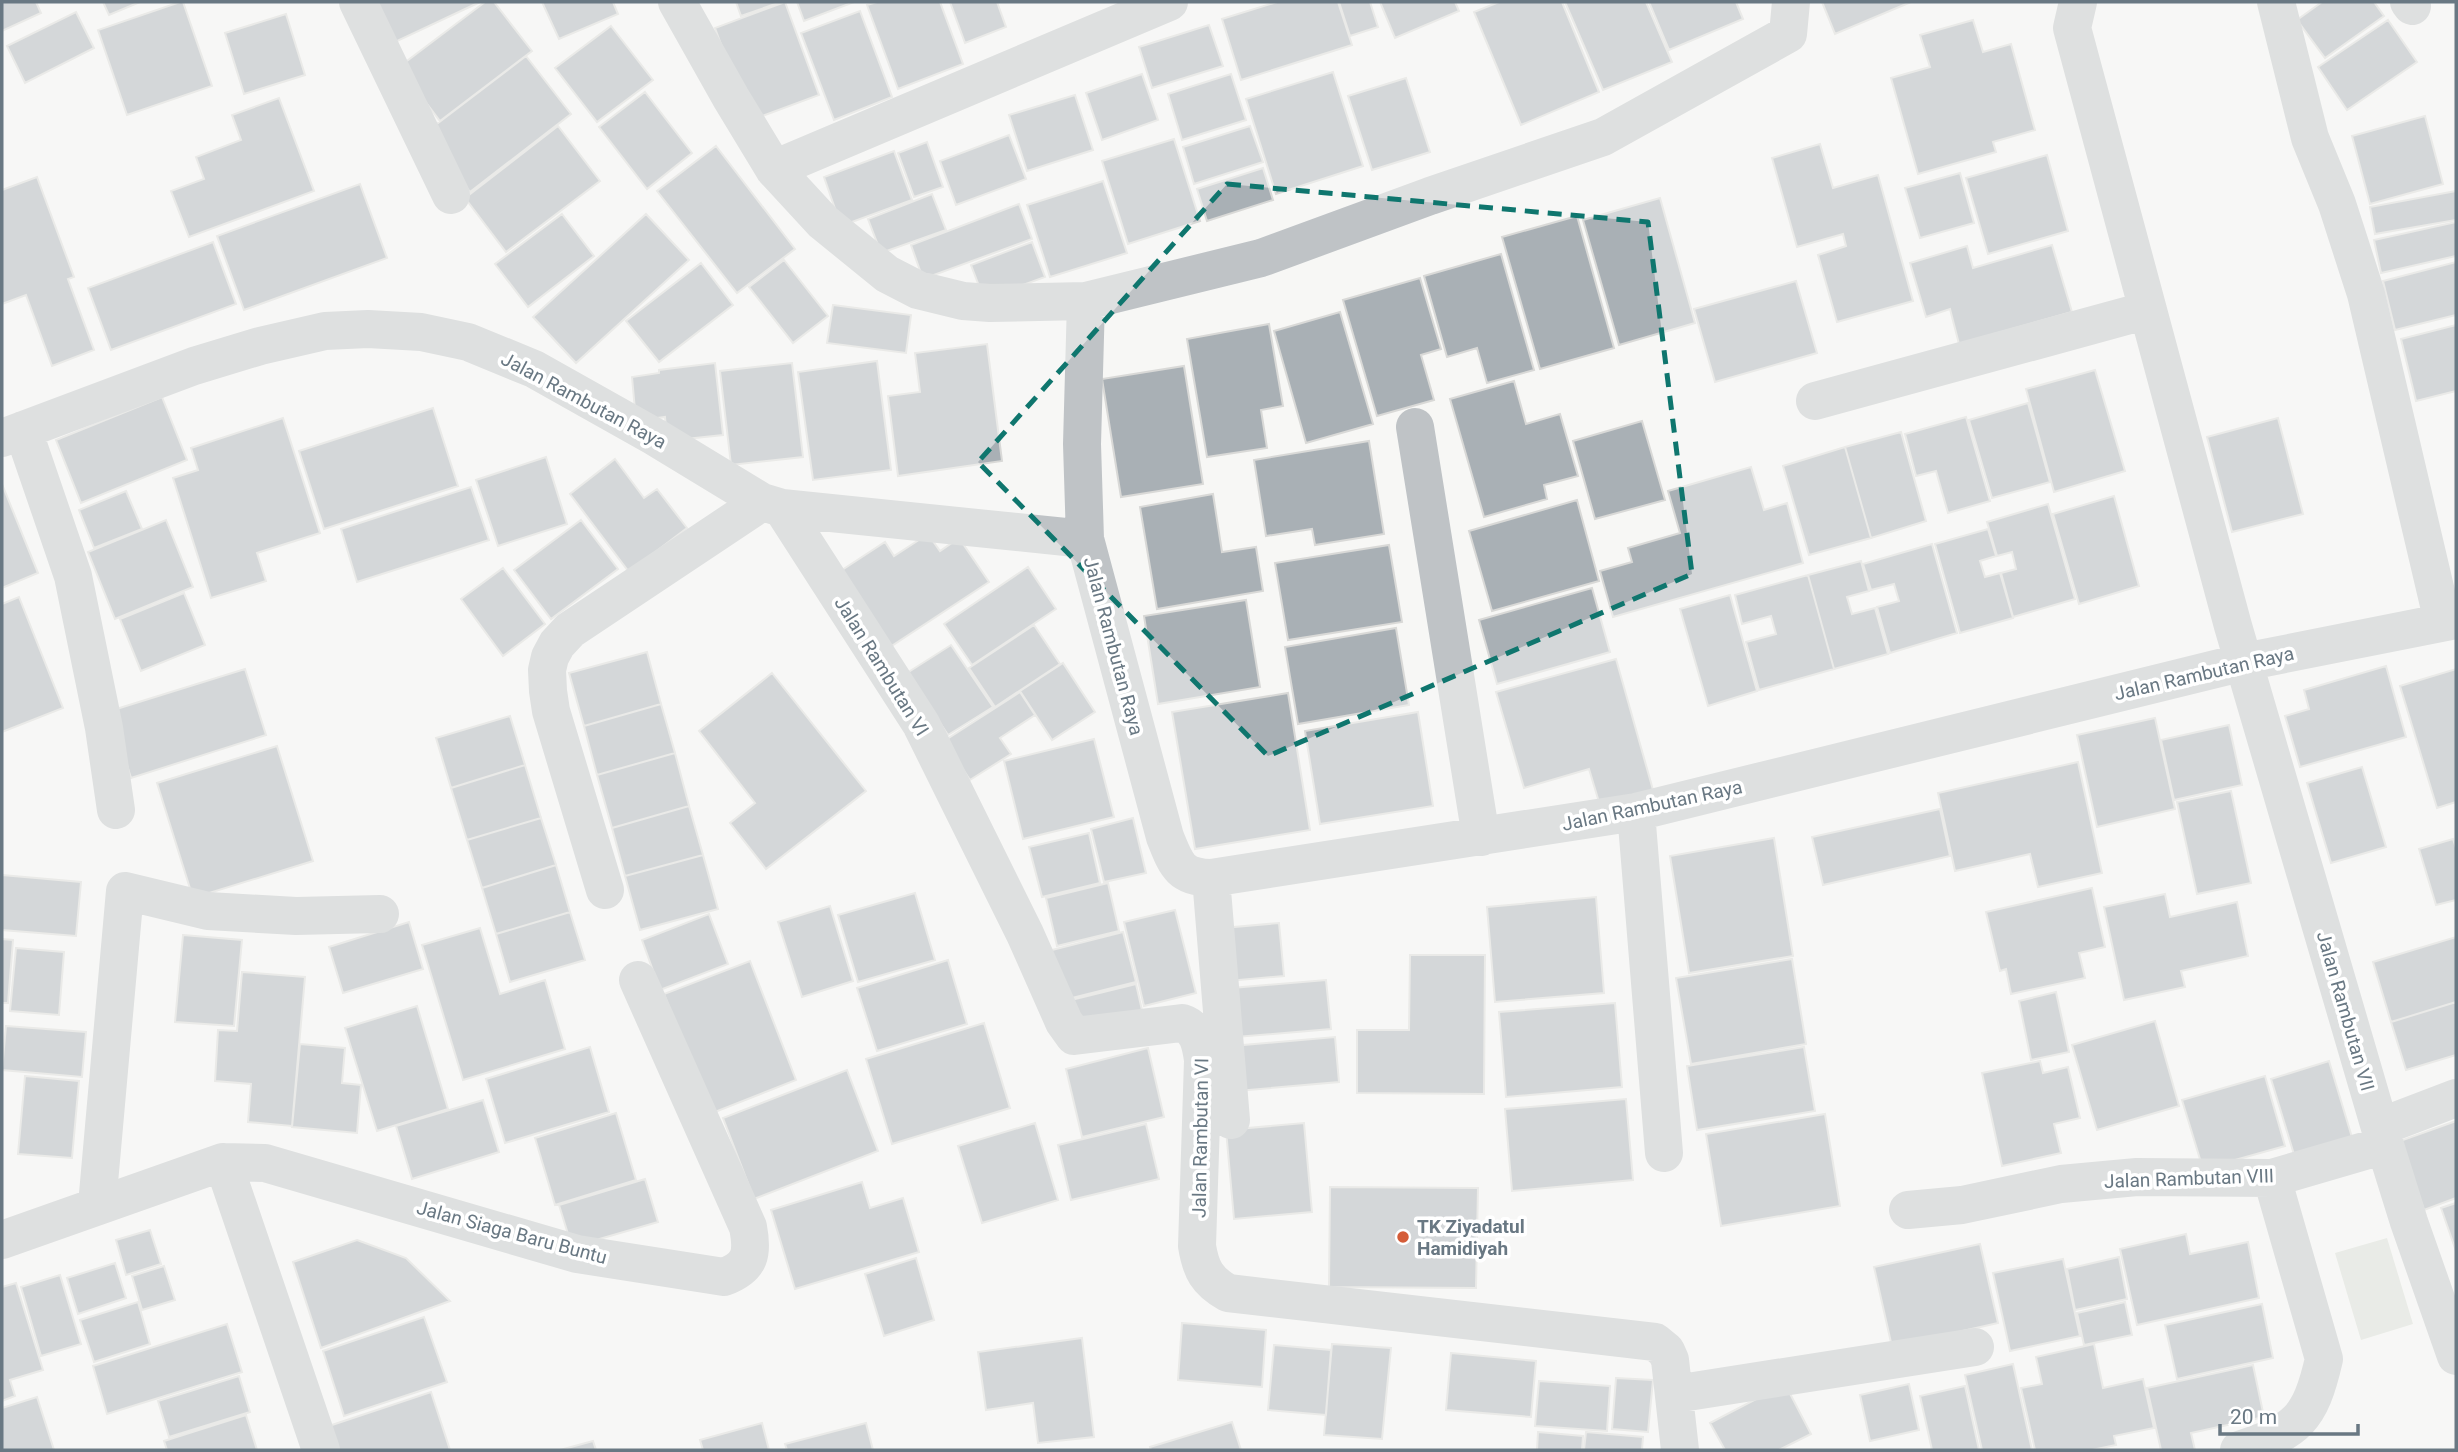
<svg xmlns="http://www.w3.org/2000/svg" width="2458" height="1452" font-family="Roboto,sans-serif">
<rect width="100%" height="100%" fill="#f7f7f5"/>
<!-- green -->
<path fill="#d7dcd4" d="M2387,1238l26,86 -52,16 -26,-87z"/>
<!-- building -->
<path fill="#a9b0b5" stroke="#d9d9d7" stroke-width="2" d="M2,2h34l5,11 -39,18z
M103,2h37l-31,13z
M180,2h3l29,84 -85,29 -29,-85z
M373,2h107l-87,41z
M485,2h9l38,49 -92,70 -41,-54z
M542,2h71l5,12 -59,25z
M736,2h45l-40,14z
M785,2l34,93 -70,26 -34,-93z
M797,2h57l-50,19z
M877,2h63l23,62 -65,25 -31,-84z
M950,2h47l9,25 -41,16z
M1277,2h61l14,43 -111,35 -19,-61z
M1339,2h31l8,25 -28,9z
M1380,2h75l4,9 -64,27z
M1499,2h63l37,90 -78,33 -47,-113z
M1565,2h81l26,60 -69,28z
M1649,2h87l7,17 -74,31z
M1822,2h89l-76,32z
M2322,2h52l10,14 -59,42 -28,-38z
M860,11l32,86 -58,23 -33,-87z
M76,12l18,36 -69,35 -18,-37z
M286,14l19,61 -61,19 -19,-61z
M1973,20l10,32 28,-8 24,86 -42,12 3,10 -78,22 -27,-96 39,-11 -10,-32z
M2388,20l29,42 -70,48 -29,-43z
M1209,25l14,41 -71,22 -13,-41z
M611,26l42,54 -56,42 -42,-54z
M526,56l45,58 -101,78 -45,-59z
M1333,72l30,94 -87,28 -30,-95z
M1142,74l16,46 -56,20 -16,-47z
M1231,74l15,46 -64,20 -14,-46z
M1406,78l24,74 -58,18 -24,-74z
M645,92l47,61 -45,36 -48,-62z
M1075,95l18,55 -66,21 -18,-56z
M279,98l35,93 -125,46 -18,-46 33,-12 -8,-22 45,-17 -9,-25z
M2425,116l18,68 -73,20 -18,-68z
M558,126l42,55 -94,71 -41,-54z
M1250,126l13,36 -69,22 -11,-37z
M1009,135l17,44 -70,26 -16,-44z
M1174,139l26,82 -72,23 -26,-83z
M927,142l16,45 -29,10 -16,-44z
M1820,144l13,44 45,-13 35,126 -76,21 -19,-67 28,-9 -3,-12 -46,13 -25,-89z
M716,146l79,103 -58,44 -80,-102z
M894,151l18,49 -71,26 -17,-49z
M2047,155l21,76 -80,23 -22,-76z
M1263,168l10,32 -66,21 -10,-32z
M1960,173l14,50 -54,15 -15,-50z
M37,177l37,100 -6,2 26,71 -42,16 -26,-71 -24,9v-114z
M1103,181l24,72 -77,24 -23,-72z
M360,184l27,74 -143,52 -27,-74z
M2456,191v29l-81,14 -5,-27z
M932,194l14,36 -65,23 -13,-34z
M1660,198l35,125 -76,22 -36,-125z
M1019,204l13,35 -109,40 -12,-34z
M562,214l32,42 -66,51 -33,-43z
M646,214l43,46 -113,103 -43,-46z
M1577,216l37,132 -74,21 -38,-132z
M2456,222v34l-75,17 -7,-33z
M213,242l23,62 -125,46 -23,-62z
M1032,242l13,35 -61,22 -13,-34z
M2052,245l20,67 -113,32 -9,-35 -24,8 -16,-54 57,-17 6,22z
M1501,254l33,116 -47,13 -10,-35 -30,9 -23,-81z
M784,260l44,56 -35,27 -44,-56z
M2456,262v53l-61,15 -12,-49z
M701,263l32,42 -74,57 -33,-41z
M1420,278l21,71 -20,6 13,45 -57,16 -34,-116z
M1796,281l21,72 -102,29 -21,-73z
M833,305l78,10 -5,38 -79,-10z
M1340,312l33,112 -67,19 -32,-112z
M1269,324l14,82 -22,4 6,38 -60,9 -20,-118z
M2456,325v66l-40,10 -15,-62z
M987,344l15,117 -104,15 -10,-80 32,-4 -5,-39z
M877,361l14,109 -78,10 -15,-108z
M715,363l8,72 -56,6 -2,-24 -29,4 -4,-44 27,-4v-3z
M792,363l11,94 -72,8 -11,-94z
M1184,366l19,118 -82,13 -19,-118z
M2095,370l30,101 -71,21 -28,-103z
M1514,381l12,43 34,-10 18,62 -34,9 3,14 -63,18 -34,-118z
M162,397l25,63 -106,43 -25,-63z
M2028,403l22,79 -58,16 -23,-78z
M433,408l25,78 -134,43 -25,-78z
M1966,417l24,84 -42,12 -12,-42 -20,5 -11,-42z
M283,418l37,115 -63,20 9,28 -55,17 -38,-120 25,-8 -7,-22z
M2278,418l25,96 -71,18 -25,-95z
M1642,421l23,79 -70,19 -22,-78z
M1901,432l25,89 -55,17 -26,-91z
M1369,441l15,93 -69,11 -3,-16 -46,7 -12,-76z
M1845,447l26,91 -62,17 -26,-89z
M546,457l21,67 -69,22 -22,-66z
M615,459l29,39 13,-9 30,39 -58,44 -59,-78z
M1751,467l13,43 23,-7 16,60 -190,54 -13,-46 32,-9 -4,-14 52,-15 -12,-42z
M2,484l36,89 -36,15z
M471,487l18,53 -132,42 -16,-53z
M126,491l16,38 -48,19 -15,-38z
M1213,494l9,58 34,-5 7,44 -106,18 -17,-102z
M2114,496l25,90 -60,18 -26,-90z
M1577,500l22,81 -107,30 -23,-80z
M2048,504l27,95 -62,18 -12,-44 15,-4 -4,-17 -15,4 -10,-34z
M166,520l27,67 -78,32 -27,-67z
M581,520l37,49 -67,50 -37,-49z
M1988,529l8,27 -16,5 5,16 15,-4 13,45 -53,15 -25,-89z
M928,534l12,17 19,-13 30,44 -99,65 -51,-75 46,-30 9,14z
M1932,544l25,89 -67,20 -13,-46 22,-6 -5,-17 -23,6 -8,-26z
M1389,545l13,77 -114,18 -13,-77z
M1861,561l8,30 -22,6 5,17 23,-6 13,46 -54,15 -26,-94z
M1028,567l28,42 -84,56 -28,-41z
M503,568l42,56 -42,32 -42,-57z
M1808,575l26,94 -75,21 -13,-48 30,-8 -5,-18 -29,8 -7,-29z
M1592,588l18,64 -113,32 -18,-64z
M184,593l21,52 -64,26 -21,-52z
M1730,595l27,96 -49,15 -28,-97z
M19,597l44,111 -61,24v-128z
M1246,600l14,87 -102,17 -14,-88z
M1034,625l26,39 -65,43 -26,-39z
M1396,628l13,77 -111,19 -13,-77z
M951,645l42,62 -45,28 -41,-62z
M647,652l14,52 -77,22 -15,-53z
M1616,659l39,138 -53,15 -13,-43 -65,19 -28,-96z
M1063,663l32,49 -43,28 -32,-49z
M2386,666l20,71 -106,30 -15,-51 24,-7 -5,-19z
M245,669l21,66 -135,43 -21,-67z
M2456,669v133l-19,6 -37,-122z
M772,673l94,118 -100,78 -36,-46 25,-20 -56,-72z
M1020,692l15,23 -35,23 11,16 -41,26 -26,-39z
M1288,693l22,137 -115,19 -23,-137z
M661,704l14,49 -78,22 -13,-49z
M1418,712l15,94 -113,18 -15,-93z
M510,716l15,49 -74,23 -15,-50z
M2155,718l20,91 -78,18 -20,-92z
M2229,725l13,60 -68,15 -13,-60z
M1094,739l20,78 -91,22 -19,-78z
M277,746l36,115 -120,37 -36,-115z
M675,753l14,53 -77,22 -15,-53z
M2078,762l24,111 -64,14 -8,-33 -75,17 -17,-78z
M525,765l16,53 -74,22 -16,-52z
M2362,767l24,80 -55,16 -24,-80z
M2231,791l20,92 -54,11 -20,-92z
M689,806l14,49 -78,21 -13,-48z
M1940,809l10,47 -127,29 -11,-48z
M541,818l15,47 -74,23 -15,-48z
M1133,818l13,55 -42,9 -13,-53z
M1089,833l11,50 -58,14 -13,-50z
M1774,838l19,118 -104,17 -19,-117z
M2453,839l3,9v52l-20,5 -17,-56z
M703,855l15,54 -78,21 -15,-54z
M556,865l14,47 -74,22 -14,-46z
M2,875l79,7 -5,54 -74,-6z
M1108,883l11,48 -62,15 -11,-48z
M2092,888l13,59 -26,6 6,25 -74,16 -5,-25 -6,2 -14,-59z
M915,893l20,67 -77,22 -20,-67z
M2165,894l5,23 67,-15 11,54 -67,15 4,16 -61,13 -20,-93z
M1596,897l8,96 -109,9 -8,-95z
M830,906l23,75 -51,16 -24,-75z
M1175,910l21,83 -52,13 -20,-84z
M570,912l15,48 -75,22 -14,-48z
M709,914l19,50 -68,26 -18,-50z
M409,922l14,47 -80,24 -14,-46z
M1279,923l5,53 -56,5 -5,-53z
M480,928l20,66 45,-14 20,69 -102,31 -41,-135z
M1123,932l13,50 -76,19 -12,-50z
M183,935l59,5 -8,86 -59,-4z
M2456,937v65l-65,20 -18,-60z
M2,939l11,1 -5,63h-6z
M16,948l48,4 -5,63 -49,-4z
M1410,955h75l-1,139 -127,-1v-63h52z
M1792,959l14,85 -115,20 -15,-86z
M948,960l19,64 -90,27 -20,-63z
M750,961l46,119 -86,34 -46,-120z
M242,972l63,5 -13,149 -44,-4 3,-38 -36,-3 3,-51 19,1z
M1326,980l5,49 -95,8 -4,-49z
M1136,984l8,35 -64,16 -9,-35z
M2056,992l13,60 -38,8 -12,-59z
M2456,1002v53l-50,15 -15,-48z
M1615,1003l7,84 -116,10 -7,-85z
M417,1006l31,103 -71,22 -32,-103z
M2155,1021l24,85 -82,24 -25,-85z
M984,1023l26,85 -118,36 -26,-85z
M6,1026l80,6 -4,45 -80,-7z
M1335,1037l4,45 -102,9 -5,-45z
M300,1044l45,4 -3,35 19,2 -4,48 -65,-6z
M590,1047l19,65 -104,31 -19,-64z
M1804,1047l11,64 -118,19 -10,-64z
M1148,1048l16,69 -82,20 -16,-68z
M2040,1061l3,12 25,-6 12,51 -26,6 7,29 -59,13 -20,-93z
M2329,1061l25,83 -58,17 -25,-82z
M847,1070l31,81 -124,48 -31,-81z
M25,1076l54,5 -7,77 -54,-4z
M2265,1076l20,70 -82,23 -21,-69z
M1626,1099l7,81 -121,11 -7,-82z
M483,1100l16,52 -87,27 -16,-53z
M616,1113l20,67 -81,25 -20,-67z
M1825,1114l15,92 -119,20 -15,-92z
M2456,1121v77l-32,12 -24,-69z
M1035,1123l23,77 -76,23 -24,-77z
M1304,1123l8,89 -78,7 -8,-89z
M1146,1124l13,55 -88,21 -13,-55z
M645,1179l13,43 -86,25 -13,-42z
M862,1182l8,26 33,-10 16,54 -124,37 -24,-79z
M1330,1187l148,1 -2,100 -147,-1z
M2456,1203v48l-15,-43z
M150,1230l11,34 -35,11 -10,-35z
M2186,1234l4,20 58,-12 11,56 -122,27 -17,-76z
M357,1240l49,18 44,43 -129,47 -28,-86z
M1980,1244l18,79 -106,24 -18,-80z
M2119,1257l8,42 -52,11 -8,-41z
M916,1258l18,62 -50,16 -19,-62z
M2063,1259l17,77 -70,15 -17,-78z
M115,1263l11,35 -48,16 -11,-36z
M164,1266l11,34 -33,10 -10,-34z
M60,1275l21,69 -40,12 -20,-69z
M16,1283l27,87 -33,10 5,16 -13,5v-114z
M138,1302l12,42 -56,18 -14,-42z
M2125,1302l7,33 -48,10 -7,-32z
M2262,1304l11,54 -96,21 -12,-54z
M424,1317l23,65 -103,34 -21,-65z
M1182,1323l84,7 -4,57 -84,-7z
M227,1324l15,48 -135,42 -14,-48z
M1082,1338l12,99 -56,6 -5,-40 -47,7 -8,-58z
M1332,1344l59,4 -9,91 -58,-4z
M2094,1344l9,44 40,-9 11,49 -40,8 2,9 -24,5h-57l-14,-62 21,-4 -6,-27z
M1274,1345l57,5 -5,65 -58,-5z
M1451,1353l85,8 -5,56 -85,-7z
M2013,1364l19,86h-50l-17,-75z
M2253,1365l11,52 -73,16 4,17h-34l-14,-62z
M239,1376l11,36 -81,25 -11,-36z
M1616,1378l37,2 -5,52 -36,-3z
M1539,1381l71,5 -3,45 -72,-5z
M1785,1384l26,50 -32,16h-54l-15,-27z
M1909,1384l10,46 -49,11 -10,-46z
M1965,1386l14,64h-47l-12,-54z
M431,1392l19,58h-116l-8,-23z
M37,1397l17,53h-52v-42z
M246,1415l11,35h-90l-3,-9z
M1232,1422l9,28h-90l-1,-3z
M762,1423l7,27h-66l-3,-10z
M866,1423l7,27h-86l-2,-6z
M1538,1432l45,4 -1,14h-45z
M1586,1432l57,5 -1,13h-58z
M593,1441l3,9h-36z"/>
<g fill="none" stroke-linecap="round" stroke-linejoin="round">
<!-- minor -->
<path stroke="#bfc3c6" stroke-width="38" d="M358,2l93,193
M677,2l54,96 43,71 49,53 64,52 31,16 45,11 27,2 96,-2 175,-43 169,-62 173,-59 185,-103 3,-32
M2078,2l-6,26 161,598 152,519 24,77 47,134
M2276,2l34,136 27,66 29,90 77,328
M2409,2l3,4
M774,169l395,-167
M1086,301l-4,143 3,95 80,298c11,27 14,40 46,41l425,-66 608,-150 212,-42
M1815,401l333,-91
M1415,427l66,410
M23,430l50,146 31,152 12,82
M2,438l192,-72 66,-20 65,-15 43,-2 53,3 47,10 66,27 121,68 107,65 20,6 303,31
M782,508l139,216 104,210 39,88 10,14 108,-13c16,5 19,22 21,37l-6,186c4,24 10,35 31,47l427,49 11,9 4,9 10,90
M1636,812l28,341
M1211,878l20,242
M605,890l-54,-179 -3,-20 -1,-21 3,-13 7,-13 13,-14 192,-128
M2380,1127l76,-29
M223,1162l98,288
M97,1205l28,-314 83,20 88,5 84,-2
M1908,1210l54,-5 99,-21 76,-7 135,1 113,-33
M2,1240l221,-78 42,1 312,91 147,23c27,-10 29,-24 24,-50l-110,-247
M1675,1394l300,-47
M2239,1450c58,-19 71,-30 85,-91l-52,-181"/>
</g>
<!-- marked area -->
<path d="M0 0H2458V1452H0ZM1227,184l421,38 44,352 -424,182 -290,-294z" fill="#f7f7f5" fill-opacity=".55" fill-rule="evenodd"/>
<path fill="none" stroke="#0f766e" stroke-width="5" stroke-dasharray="14 9" stroke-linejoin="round" d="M1227,184l421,38 44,352 -424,182 -290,-294z"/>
<!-- markers -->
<circle fill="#d45c38" stroke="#fff" stroke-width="2.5" cx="1403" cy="1237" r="7"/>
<g text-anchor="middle" stroke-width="7" stroke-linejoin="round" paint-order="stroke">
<!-- street labels -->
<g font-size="19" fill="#697883" stroke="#fff">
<text transform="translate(584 400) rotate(28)" y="7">Jalan Rambutan Raya</text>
<text transform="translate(1114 646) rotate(75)" y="7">Jalan Rambutan Raya</text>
<text transform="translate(882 666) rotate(58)" y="7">Jalan Rambutan VI</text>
<text transform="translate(2204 673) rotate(-13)" y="7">Jalan Rambutan Raya</text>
<text transform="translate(1652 805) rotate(-12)" y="7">Jalan Rambutan Raya</text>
<text transform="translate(2346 1011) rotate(74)" y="7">Jalan Rambutan VII</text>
<text transform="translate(1200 1138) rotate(-89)" y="7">Jalan Rambutan VI</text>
<text transform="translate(2189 1178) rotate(-2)" y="7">Jalan Rambutan VIII</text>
<text transform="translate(512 1232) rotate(15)" y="7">Jalan Siaga Baru Buntu</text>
</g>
<!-- poi labels -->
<g font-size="19" font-weight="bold" fill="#697883" stroke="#fff" text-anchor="start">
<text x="1417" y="1233">TK Ziyadatul<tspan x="1417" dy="22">Hamidiyah</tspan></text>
</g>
</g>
<!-- border -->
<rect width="2458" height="1452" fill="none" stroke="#697883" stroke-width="7"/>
<!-- scale -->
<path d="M2220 1424v10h138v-10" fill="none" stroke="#697883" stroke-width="3.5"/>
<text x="2230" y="1424" font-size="21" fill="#697883" stroke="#ffffff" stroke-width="5" paint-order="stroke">20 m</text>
</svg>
